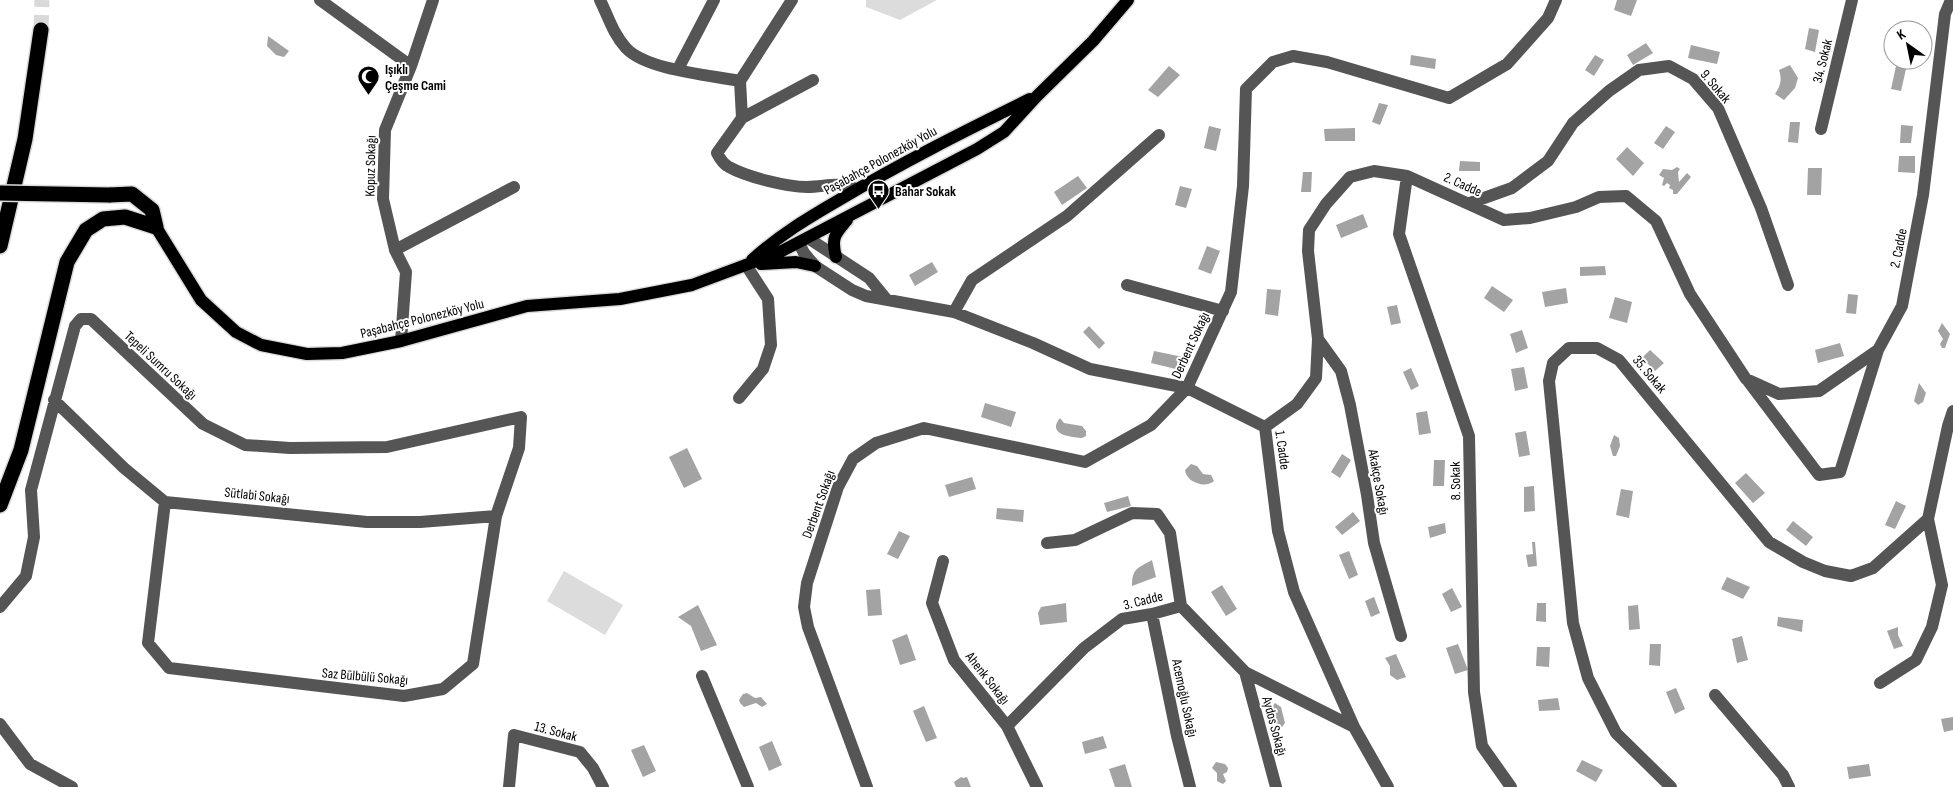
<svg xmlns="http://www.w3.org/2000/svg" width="1953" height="787" font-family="'Sofia Sans Condensed',sans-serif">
<rect width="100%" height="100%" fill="#fff"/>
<!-- green -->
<path fill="#dcdcdc" d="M866,0h71l-37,20 -34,-13z
M564,571l59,34 -18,30 -58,-34z"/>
<!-- water -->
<path fill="#a3a3a3" d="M1617,0h20l-6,16 -17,-6z
M1809,28l10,2 -4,22 -10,-3z
M268,36l21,15 -5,6 -8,-2 -9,-9z
M1646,43l7,10 -20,12 -6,-10z
M1691,45l29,7 -3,12 -29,-6z
M1411,55l25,4 -1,10 -25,-4z
M1595,55l9,5 -10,16 -9,-6z
M1790,65l8,13 -3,10 -11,12 -9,-6c6,-9 7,-15 4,-24z
M1169,66l11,9 -22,22 -10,-7z
M1896,66l10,3 -5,22 -10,-2z
M1379,103l9,2 -8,20 -8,-3z
M1790,122h10l-2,21 -10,-1z
M1901,125l12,1 -2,17h-11z
M1209,126l12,3 -5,22 -12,-3z
M1666,126l9,6 -12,17 -9,-6z
M1355,128v13h-30l-1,-12z
M1627,147l17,16 -11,13 -17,-17z
M1899,156h16v17l-17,-1z
M1460,161l20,1v9h-21z
M1677,167l3,2 -2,3 1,10 8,-9 4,4 -14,17h-4v-4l-4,-2 1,-3 -3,-2 -3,3 -2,-1 2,-7 -5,-3 4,-6 9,1z
M1808,168h14l-1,27h-14z
M1303,172h9l-1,20h-10z
M1078,176l9,12 -25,17 -8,-13z
M1180,186l12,3 -6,19 -11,-3z
M1363,214l5,13 -27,11 -5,-13z
M1207,246l13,5 -9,23 -13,-5z
M932,262l6,10 -23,14 -6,-11z
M1605,266l1,9 -26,1v-9z
M1492,286l21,14 -9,12 -20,-14z
M1566,288l2,15 -23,4 -3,-15z
M1267,289l14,1 -3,26 -13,-2z
M1848,294l10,1 -2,19 -10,-1z
M1615,297l17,5 -5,21 -18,-5z
M1397,305l4,18 -10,2 -4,-18z
M1942,323l8,11 -5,14h-3l-2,-4 3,-5 -5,-8z
M1089,326l16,17 -6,6 -16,-17z
M1522,330l6,18 -12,5 -6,-19z
M1840,343l4,13 -26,7 -3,-13z
M1650,350l14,13 -9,8 -13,-13z
M1154,351l29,6 -3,13 -29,-7z
M1524,367l4,21 -13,3 -4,-22z
M1411,368l8,18 -8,4 -8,-18z
M1919,383l7,10 -3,9 -5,3 -4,-4z
M985,403l31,9 -5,15 -30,-10z
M1427,411l4,22 -12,2 -3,-22z
M1060,418l4,5 18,3 4,5v5l-4,2c-10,-1 -36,-3 -22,-20z
M1526,431l4,24 -11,2 -4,-24z
M1614,435l5,3 1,8 -4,10h-3l-3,-10z
M687,448l15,31 -18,9 -15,-31z
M1342,454l9,6 -11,18 -9,-6z
M1434,460h11l-1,26h-11z
M1191,464l6,2 6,8 8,1 3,6c-9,8 -28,1 -29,-11z
M1746,473l19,20 -12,10 -18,-20z
M972,477l4,12 -27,8 -4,-12z
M1534,486l1,25 -11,1v-25z
M1621,489l12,2 -4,27 -13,-3z
M1128,496l3,10 -24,6 -3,-9z
M1896,501l10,5 -11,23 -10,-4z
M997,508l27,2 -1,12 -27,-3z
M1353,512l7,9 -18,14 -7,-8z
M1793,521l20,16 -7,9 -20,-16z
M1445,523l1,10 -16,5 -2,-11z
M899,531l11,5 -12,23 -11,-5z
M1532,542h3l2,24 -9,1 -2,-12 7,-1z
M1349,551l9,24 -9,4 -10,-24z
M1152,560l4,17 -24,9c0,-18 6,-18 20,-26z
M1727,577l23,10 -7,12 -22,-10z
M1222,585l15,24 -11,7 -15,-24z
M1452,588l10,19 -11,5 -9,-18z
M880,589l2,26 -14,1 -2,-26z
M1374,597l6,16 -9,4 -6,-16z
M1066,603l1,19 -27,3 -2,-12 3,-6z
M1537,603h9v19l-10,-1z
M698,605l19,40 -16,6 -10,-25 -13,-9z
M1638,605l2,24 -11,1 -1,-24z
M1778,617l25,3 -1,12 -25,-6z
M1898,627v8l5,11 -9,3 -7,-18z
M907,634l9,26 -16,5 -8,-25z
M1742,636l6,24 -11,3 -5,-24z
M1458,644l10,26 -13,4 -9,-26z
M1650,644h11l-1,22 -11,-1z
M1537,647h13l-1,20 -13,-1z
M1396,654l10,23 -9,3 -7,-5v-9l-5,-8z
M1676,688l9,21 -10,5 -9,-22z
M747,693l8,5 6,-1 6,7 -5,3 -6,-4 -12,4 -4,-4 -1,-3 4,-6z
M1558,698l2,12 -21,1 -1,-11z
M1275,703l6,4 4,16 -3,4 -7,-1 -4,-18z
M924,706l13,32 -11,4 -13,-31z
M1953,717v13l-9,2 -3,-13z
M1103,736l4,12 -22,6 -3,-12z
M772,741l10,24 -13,6 -10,-24z
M644,745l12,26 -13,6 -12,-27z
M1582,760l21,10 -7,12 -20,-11z
M1216,762l9,2 3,4 -1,4 -4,2 3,7 -3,3 -6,-3v-8l-5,-5z
M1125,764l7,23h-17l-6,-18z
M1869,764l2,12 -22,3 -2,-12z
M961,777l2,1 4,-1 4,10h-15l-2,-5z"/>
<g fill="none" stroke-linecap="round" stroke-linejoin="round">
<!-- highway-tunnel -->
<path stroke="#d9d9d9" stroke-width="15" stroke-dasharray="15 8" stroke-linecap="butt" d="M41,30l1,-30"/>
<defs>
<path id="major" d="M156,227l45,73 35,32 25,13 46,9 35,-1 59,-12 126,-35 93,-7 72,-14 86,-32 199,-104 27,-17 33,-36 56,-55 35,-41
M836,257c-5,-19 -1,-23 11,-37
M752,260c26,-24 56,-42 87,-60 62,-37 126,-69 191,-101
M761,264l35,-2 19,4"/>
<path id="highway" d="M109,195l23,-1 20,16 4,17
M0,246l25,-107 16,-109
M0,505l21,-55 46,-188 19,-32 17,-11 22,-2 31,10"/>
</defs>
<!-- major casing -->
<use href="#major" stroke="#dbdbdb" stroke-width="15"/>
<!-- highway casing -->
<use href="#highway" stroke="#dbdbdb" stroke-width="18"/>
<!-- minor -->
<path stroke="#555" stroke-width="12" d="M320,0l91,66
M600,0c8,16 13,34 26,48 20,22 84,27 114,33l2,37 -25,35c3,6 6,11 12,14 18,10 58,20 78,20 19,0 31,-6 49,2
M678,69l36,-69
M740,81l52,-81
M742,118l71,-38
M1821,129l31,-129
M1407,176l-8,58 70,202 5,256 8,54 29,41
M1470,203l42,-15 36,-27 25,-38 36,-32 30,-21 30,-4 24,13 25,29 43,100 27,77
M808,238l61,40 18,22
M799,243l5,10 11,13 37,24 14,6 88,16 79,31 57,26 97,19 78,39 13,104 16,61 60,135 34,60
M395,250l119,-63
M1127,285l96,26
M954,312l18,-32 95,-64 92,-81
M1318,339l23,32 9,34 17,90 7,48 27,93
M401,341l5,-69 -11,-22 -12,-51 2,-69 26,-64 22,-66
M1748,381l71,94 21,-3 38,-122
M739,398l24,-29 8,-24 -3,-46 -22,-34
M54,400l70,68 41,34 202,20h53l76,-6
M1265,427l32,-23 19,-26 2,-39 -10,-88 1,-21 17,-26 24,-27 24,-6 33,5 97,44 26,-2 46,-11 23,-10 27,-1 30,25 34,73 56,85 33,15 40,-3 59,-41 24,-44 21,-111 22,-181 6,-14
M1047,543l28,-3 57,-27 25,1 13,19 11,73
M943,561l-11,42 22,57 53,66
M0,607l26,-31 8,-39 -3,-47 44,-164 6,-7h10l112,105 42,21 45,3 97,-1 134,-30 -2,31 -23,68 -23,148 -30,25 -39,7 -235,-28 -21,-25 17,-141
M1152,614l25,122 13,51
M1245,672l31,115
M702,676l46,111
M1880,683l36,-23 16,-33 10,-42 -14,-66
M1715,695l68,80 6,12
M0,724l30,40 42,23
M509,787l5,-52 66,17 13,16 10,19
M867,787l-59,-160 -4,-20 3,-24 31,-96 15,-28 23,-16 48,-15 161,34 66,-37 36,-37 44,-96 12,-106 3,-97 27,-27 20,-6 34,6 122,36 58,-34 41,-46 8,-18
M1037,787l-30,-61 77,-78 38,-29 30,-5 29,-8 64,66 109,55
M1671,787l-55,-54 -28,-55 -15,-55 -24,-242 4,-18 16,-15h28l22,12 150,182 34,20 22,9 26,5 22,-8 55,-49 20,-93 5,-15"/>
<!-- major -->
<use href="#major" stroke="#000" stroke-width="12"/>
<!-- highway -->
<use href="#highway" stroke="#000" stroke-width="15"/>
<defs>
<path id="highway-bridge" d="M0,193l109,2"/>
</defs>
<!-- highway-bridge casing -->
<use href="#highway-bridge" stroke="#dbdbdb" stroke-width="18" stroke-linecap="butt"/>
<!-- highway-bridge -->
<use href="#highway-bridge" stroke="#000" stroke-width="15"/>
</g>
<!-- icons -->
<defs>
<symbol id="mosque-pin" viewBox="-11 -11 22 30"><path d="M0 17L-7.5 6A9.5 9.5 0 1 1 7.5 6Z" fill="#000" stroke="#fff"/><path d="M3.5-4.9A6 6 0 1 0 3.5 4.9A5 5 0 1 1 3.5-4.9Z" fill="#fff"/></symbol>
<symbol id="bus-pin" viewBox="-11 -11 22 30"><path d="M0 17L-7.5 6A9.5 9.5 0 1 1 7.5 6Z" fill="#000" stroke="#fff"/><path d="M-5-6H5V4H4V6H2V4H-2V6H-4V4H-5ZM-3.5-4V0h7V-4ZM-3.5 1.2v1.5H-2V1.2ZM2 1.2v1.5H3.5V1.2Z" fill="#fff"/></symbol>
</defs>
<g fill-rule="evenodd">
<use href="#mosque-pin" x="356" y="64" width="25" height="34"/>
<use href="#bus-pin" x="866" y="178" width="25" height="34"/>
</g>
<g text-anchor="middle" stroke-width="4" stroke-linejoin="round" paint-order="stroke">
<!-- street labels -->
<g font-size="14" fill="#000" stroke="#fff">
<text transform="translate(1822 61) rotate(-76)" y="5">34. Sokak</text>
<text transform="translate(1716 86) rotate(50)" y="5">9. Sokak</text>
<text transform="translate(880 160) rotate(-29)" y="5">Paşabahçe Polonezköy Yolu</text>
<text transform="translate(370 166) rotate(-89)" y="5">Kopuz Sokağı</text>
<text transform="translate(1463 184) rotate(24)" y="5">2. Cadde</text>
<text transform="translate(1898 248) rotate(-79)" y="5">2. Cadde</text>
<text transform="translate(422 318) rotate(-14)" y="5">Paşabahçe Polonezköy Yolu</text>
<text transform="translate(1190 345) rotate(-65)" y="5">Derbent Sokağı</text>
<text transform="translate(161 365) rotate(43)" y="5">Tepeli Sumru Sokağı</text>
<text transform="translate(1650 374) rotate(50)" y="5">35. Sokak</text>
<text transform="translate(1283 450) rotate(82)" y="5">1. Cadde</text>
<text transform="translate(1455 481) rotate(-91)" y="5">8. Sokak</text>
<text transform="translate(1379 482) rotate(80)" y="5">Akakçe Sokağı</text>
<text transform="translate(257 495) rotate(6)" y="5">Sütlabi Sokağı</text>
<text transform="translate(818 504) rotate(-70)" y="5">Derbent Sokağı</text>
<text transform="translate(1143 600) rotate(-14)" y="5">3. Cadde</text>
<text transform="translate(365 676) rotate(5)" y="5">Saz Bülbülü Sokağı</text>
<text transform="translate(988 678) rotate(52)" y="5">Ahenk Sokağı</text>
<text transform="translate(1185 698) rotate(78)" y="5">Acemoğlu Sokağı</text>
<text transform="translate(1275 726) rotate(75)" y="5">Aydos Sokağı</text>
<text transform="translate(556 731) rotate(15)" y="5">13. Sokak</text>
</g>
<!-- poi labels -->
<g font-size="14" font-weight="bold" fill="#000" stroke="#fff" text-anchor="start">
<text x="385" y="74">Işıklı<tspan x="385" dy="16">Çeşme Cami</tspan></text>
<text x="895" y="196">Bahar Sokak</text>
</g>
</g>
<!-- north arrow -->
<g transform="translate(1908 45) rotate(327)"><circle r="24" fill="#ffffff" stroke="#999999"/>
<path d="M0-4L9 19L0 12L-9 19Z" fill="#000000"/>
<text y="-8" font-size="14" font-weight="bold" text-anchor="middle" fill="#000000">K</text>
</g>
</svg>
